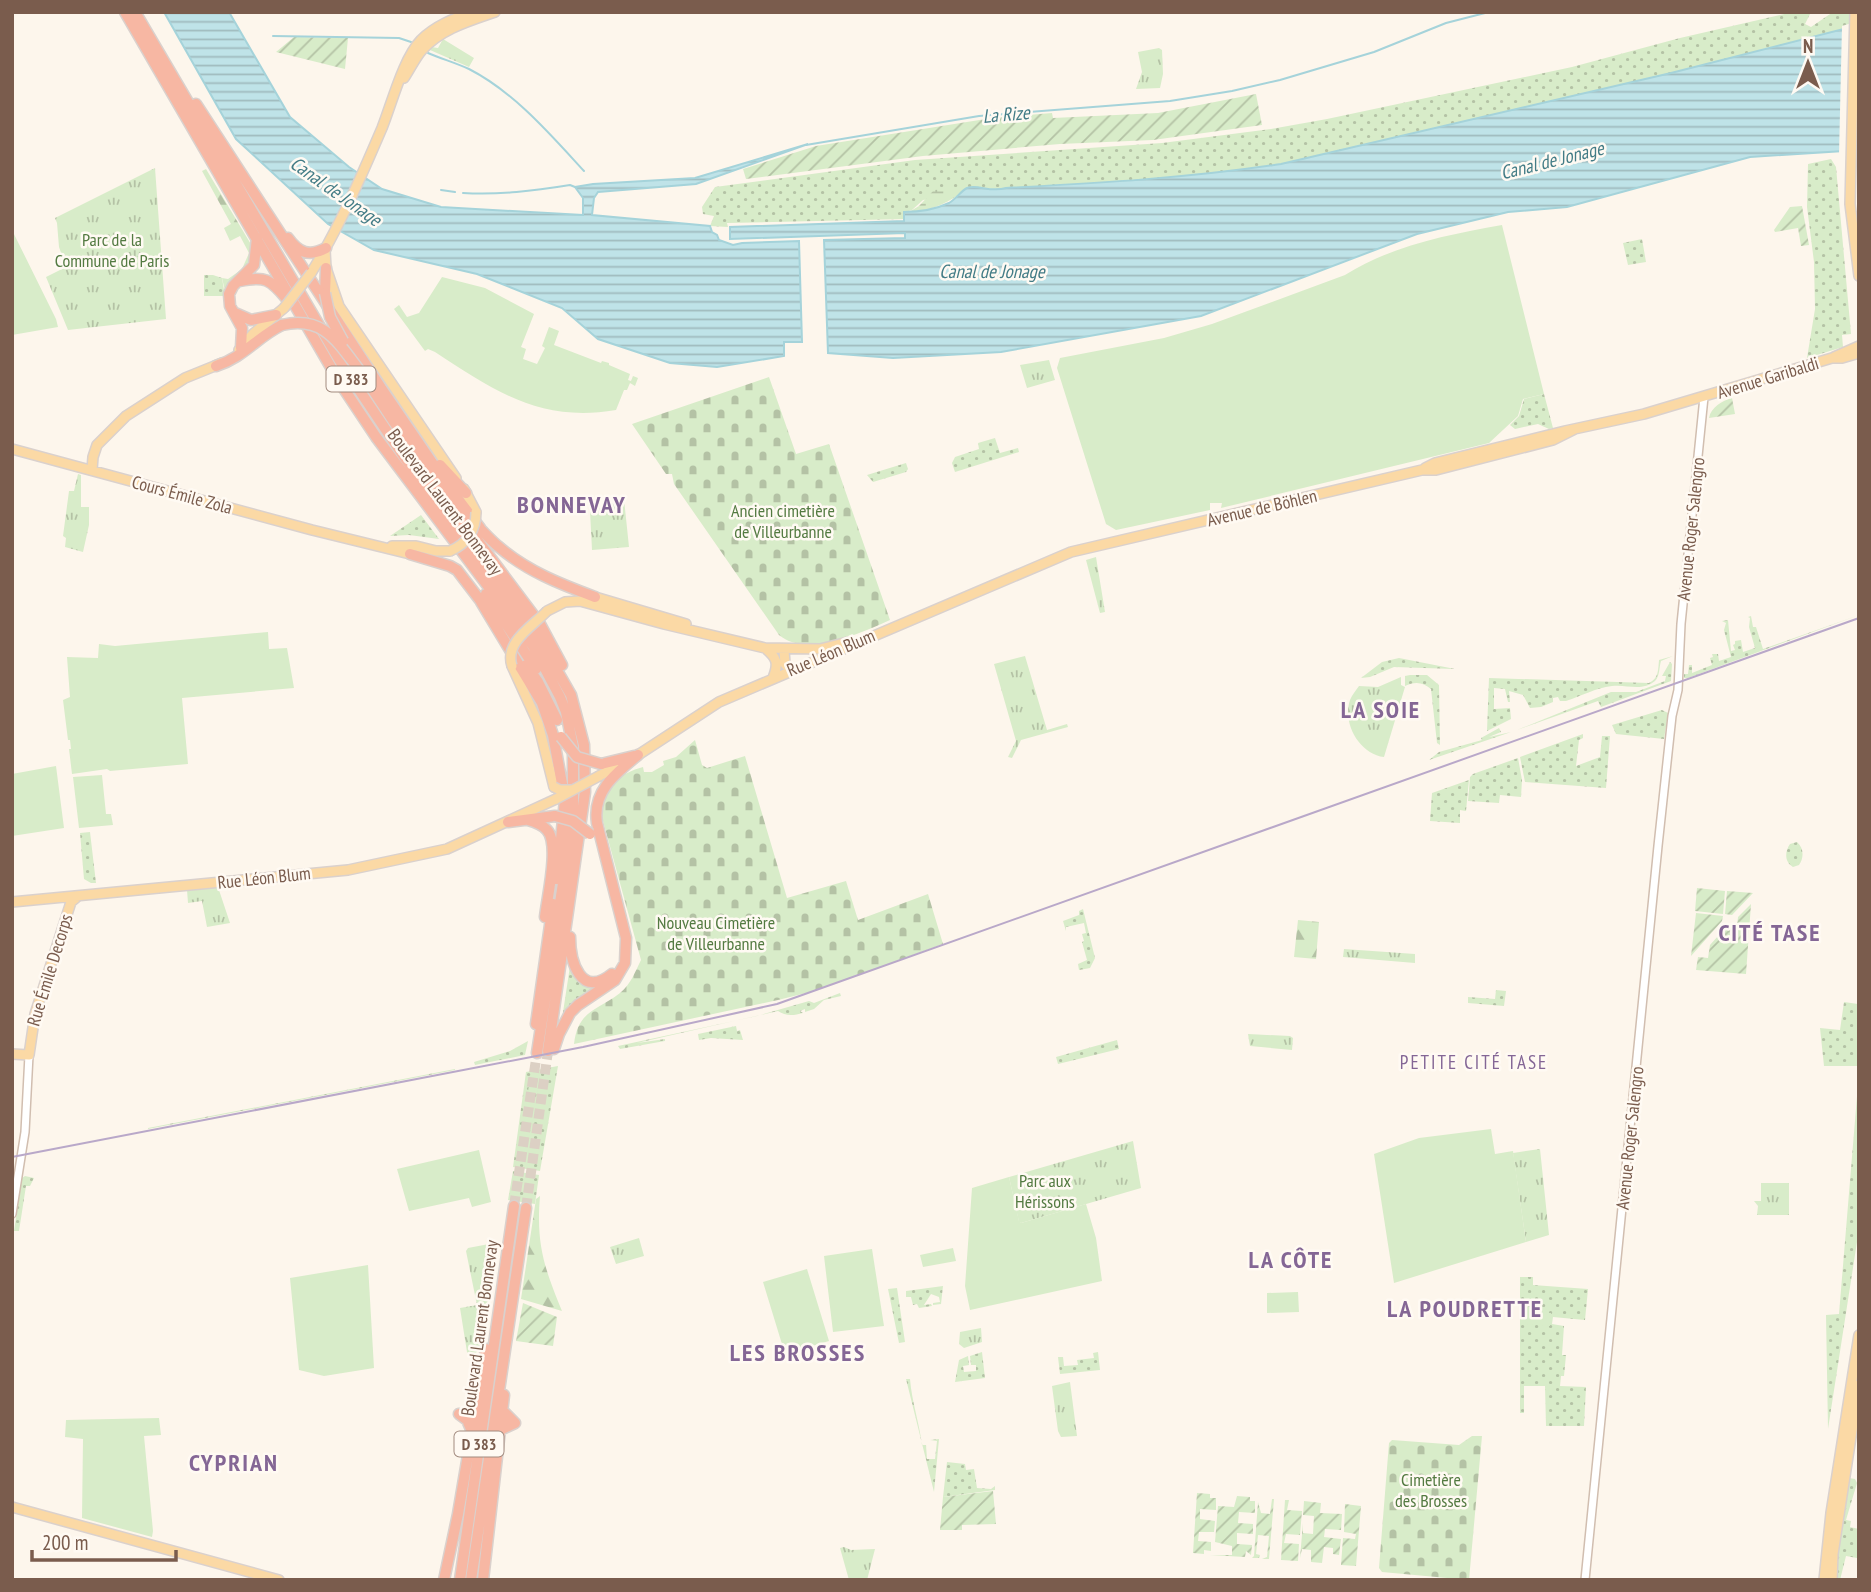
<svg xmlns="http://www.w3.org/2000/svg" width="1871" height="1592" font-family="'PT Sans Narrow',sans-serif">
<defs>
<pattern id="grass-dots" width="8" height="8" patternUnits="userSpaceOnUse" patternTransform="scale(1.75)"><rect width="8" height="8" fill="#d8ecc9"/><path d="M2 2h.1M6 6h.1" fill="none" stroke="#b4c2a5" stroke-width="1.8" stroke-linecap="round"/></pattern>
<pattern id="forest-firs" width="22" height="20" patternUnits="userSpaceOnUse" patternTransform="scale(1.75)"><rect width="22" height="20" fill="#d8ecc9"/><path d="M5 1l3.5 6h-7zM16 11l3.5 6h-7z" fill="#b4c2a5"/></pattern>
<pattern id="wetland-marsh" width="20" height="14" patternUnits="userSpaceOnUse" patternTransform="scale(1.75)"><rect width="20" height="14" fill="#d8ecc9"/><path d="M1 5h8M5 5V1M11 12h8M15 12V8" fill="none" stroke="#b4c2a5"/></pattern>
<pattern id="cemetery-stones" width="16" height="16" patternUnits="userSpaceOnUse" patternTransform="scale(1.75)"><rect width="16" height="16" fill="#d8ecc9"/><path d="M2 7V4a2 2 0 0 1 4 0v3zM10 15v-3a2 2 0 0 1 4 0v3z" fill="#b4c2a5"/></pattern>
<pattern id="park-tufts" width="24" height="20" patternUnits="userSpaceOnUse" patternTransform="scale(1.75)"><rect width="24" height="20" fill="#d8ecc9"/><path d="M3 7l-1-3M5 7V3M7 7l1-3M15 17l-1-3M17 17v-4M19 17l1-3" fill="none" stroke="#b4c2a5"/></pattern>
<pattern id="garden-furrows" width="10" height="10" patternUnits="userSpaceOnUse" patternTransform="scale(1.75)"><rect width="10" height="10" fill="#d8ecc9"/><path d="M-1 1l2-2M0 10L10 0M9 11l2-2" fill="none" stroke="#b4c2a5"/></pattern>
<pattern id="water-rules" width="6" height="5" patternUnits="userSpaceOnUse" patternTransform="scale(1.75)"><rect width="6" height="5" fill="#bfe3e8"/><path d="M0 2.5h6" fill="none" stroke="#a0bbbe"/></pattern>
</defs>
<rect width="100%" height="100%" fill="#fdf6ec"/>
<!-- grass -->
<path fill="url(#grass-dots)" d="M1793,12h18l-6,12 6,3 22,-15h26l-5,14 -183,47 -390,91 -59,9 -95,9 -121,6 -9,3h-11l-63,9 -11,10 -7,2v7l-178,4 1,4 -18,-1 4,-10 -11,-2 -1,-7 13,-20 200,-27 247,-17 109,-14 56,-10 245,-52 108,-29z
M1831,159l5,8 15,167 -9,1 1,12 -36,11 8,-49 -1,-47 -7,-55 1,-43z
M1642,239l4,23 -18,3 -5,-22z
M204,275h9l9,3 3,18h-21z
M1544,394l9,34 -4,1 -11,-5 -23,5 -5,-4 9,-9 5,-17z
M995,438l5,15 18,-5 1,4 -64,20 -3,-9 3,-6 24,-8 -1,-6z
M906,463l2,6 -2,3 -33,10 -6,-7z
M421,515l18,24 -30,-4 -19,1z
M1859,615l-171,63h-4v-4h4l1,-9h3v8l20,-8 -2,-7 3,-1 -1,-3h6l1,7 12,-4 -7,-27 2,-7 -4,-2 6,-1 3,31 4,-1 -2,-5 2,-1v-3l6,-1 2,12 12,-4 -6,-21 1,-9 -2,-1 3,-1 2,11h3l7,22z
M1673,656l-12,5c-2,6 -1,15 -6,20 -13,11 -29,3 -43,5 -17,2 -30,10 -46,15h-6l-2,-4 -5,1v4l-12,5 -11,1 -7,-13 -14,-4 1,11h-2l-3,-13 -11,-1v21l16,-1 1,11 -24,12 2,-53 160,5c10,-5 9,-13 10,-23z
M1399,658l56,11 -61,-2 -24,10 -9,1 21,-16z
M1670,662l2,2 -1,17 -70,26 -3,-6 -81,29 94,-38h25l29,-11 1,-5h-4z
M1410,675h17l12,10 1,60 -3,-2 -6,-54c-8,-7 -16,-8 -26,-3v-10z
M1662,710l6,3 -4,26 -48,-5 -4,-9z
M1499,728l2,4 -12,5 22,-5 -82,28 10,-8 43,-12 -1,-2z
M1583,734v4l-4,2 -3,26 24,-9 2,-21h8l-4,52 -81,-6 -5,-25z
M1518,758l4,22 -1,17 -21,-2 -1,8 -31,-2 2,-24 3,-3z
M1469,780l-3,31 -6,-1v13l-30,-2 2,-28z
M90,832l6,51h-5l-7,-4 -4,-46z
M1797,842c7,6 7,16 2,23l-6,2c-9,-5 -8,-16 -3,-23z
M1083,909l12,49 -5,10 -11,2 -1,-6 9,-4 -5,-18 2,-1 -2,-7 4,-1 -2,-10 -18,4v4l-3,-10 16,-6v-4z
M570,966l7,9 23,10 -38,34z
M1496,990l10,1 -2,15 -36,-3v-6l27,2z
M1859,992v74h-35l-4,-38 20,2 4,-28 14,2z
M840,993l1,3 -17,4 -10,9 -9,3v-3l-5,2 3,2c-10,3 -18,3 -25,-2l-141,32 28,-4v2l-45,8 -2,-3 139,-30 52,-15 5,2z
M736,1026l1,5 3,-1 3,10 -32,-2 -12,2 -1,-6z
M1117,1040l2,9 -61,15 -2,-7z
M528,1041l-3,14 -50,10 -1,-3 36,-11z
M558,1066l-18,105 -27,-4 13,-95z
M455,1069v1l-307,59v-1z
M1859,1072v157l-31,200 -2,-114 13,-1z
M513,1171l26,4 -4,29 -27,-4z
M25,1176l9,2 -4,8h-4l-7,45h-5l8,-53z
M1520,1277h13v8l55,4 -3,31 -32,-3 -1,7 12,2 -2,29h4l-2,21h-3l-1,10 26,1 -2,39h-38l-1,-40h-21v27h-4z
M943,1286l-2,18 -8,1v-2l7,-1 -1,-5 -8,-3 -7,11 7,-1 1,2 -13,2 -2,-4 -4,1 -2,-8h-5v-6z
M897,1288l8,54 -6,1 -11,-54z
M982,1352l3,26 -30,4 4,-22 9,-4 1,9 -6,1 1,6 12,-1v-6h-5l-1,-9z
M1098,1352l2,18 -40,4 -2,-17h5l1,9 14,-1 -1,-5 17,-2 -1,-5z
M906,1379h4c2,24 9,42 12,66h4l1,14h8l2,-18 -7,-1 9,-1 -5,53z
M947,1462l18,2 1,6 8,-1 3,19 14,1 4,-3v4l-52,7z
M1849,1478l6,1 2,4 -11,37 5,1 -1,6 9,2v27l-2,2 -11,-2 -6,24h-3v-18z"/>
<!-- forest -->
<path fill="url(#forest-firs)" d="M206,169l46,77c-1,27 -15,24 -27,45l-3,-13 6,1 14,-10 7,-16 -9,-17 -10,5 -6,-13 7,-4 -29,-53z
M1298,920l21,2 -3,37 -22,-2z
M540,1196c-4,48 4,71 22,115l-41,-12 15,-100z"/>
<!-- wetland -->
<path fill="url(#wetland-marsh)" d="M968,188c-18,14 -36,23 -59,24l10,-6 15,-16z"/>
<!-- cemetery -->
<path fill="url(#cemetery-stones)" d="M769,377l27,77 33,-10 61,176c-29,13 -84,38 -111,15l-105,-151 -2,-10h-6l-34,-50z
M695,740l7,25 5,3 38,-12 42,142 59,-17 12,39 70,-26 15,50 -129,47 -36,9 -204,44c4,-34 23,-33 46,-51 11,-9 15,-21 21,-33l-41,-150c2,-24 21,-37 43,-43l1,5h8l12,-7 -1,-4 13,-4z
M1472,1436h10l-13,144 -87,-8 -3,-4 10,-125 3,-3 67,5z"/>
<!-- park -->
<path fill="url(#park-tufts)" d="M443,39l31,19 -5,9 -39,-17 1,-3 7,1z
M1159,48l3,2 1,24 -3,14 -24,1 6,-17 -4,-20z
M155,168l11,151 -98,11 -22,-53 20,-10 -7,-20 -2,-24 -2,-5z
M1049,360l6,20 -28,8 -7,-23z
M78,474l3,1v32h8v18l-6,27 -18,-5 1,-9 -3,-2 6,-45h5z
M624,499l5,48 -37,3 -2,-39z
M1096,557l9,55 -5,1 -14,-53z
M1025,656l22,74 20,-6 1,3 -47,13 -9,18 -4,-1 8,-16 -22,-77z
M1401,677v8l4,2 -21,70c-24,-3 -42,-33 -34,-57 2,-5 6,-10 9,-14l19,1z
M218,887l12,36 -23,4 -5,-26 -14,2 -1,-13z
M1344,949l71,5v9l-72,-6z
M1248,1034l42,2 3,2 -1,12 -42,-4z
M1133,1141l8,47 -120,35 -2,-1 -10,-45z
M1540,1149l9,86 -23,7 -13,-89z
M1761,1183h28v32h-32l1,-9 -4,-5h7z
M639,1238l5,18 -28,8 -6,-17z
M489,1244l6,5 -14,98 -7,8h-4l-3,-3 -7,-44 17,-3 -11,-54 2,-3z
M981,1328l1,14 -18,6 -5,-4 1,-12z
M1070,1382l7,54 -16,1 -3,-6 -6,-45z
M844,1547l7,3 24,-1 -8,31h-18l-9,-32z"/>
<!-- garden -->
<path fill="url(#garden-furrows)" d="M294,37l54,1 -3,31 -69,-17z
M1256,94l6,31 -109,15 -93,4 -137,12 -177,23 -3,-10 73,-23 176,-28 60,-5 1,5 105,-5z
M1802,206l7,39 -8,1 -3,-18 -23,4 -1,-2 16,-23z
M1732,398l3,16 -26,4c2,-11 13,-17 23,-20z
M1697,888l28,3 -2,23 -28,-3z
M1727,891l26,2 -21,22 -7,-1z
M1751,904l-5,70 -50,-4 2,-13 10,1 2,-13 17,-19 10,1 1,-10z
M1696,913l27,3 -1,5 -31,35z
M523,1303l34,14 -4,29 -37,-5z
M993,1491l3,33 -34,1v5h-22l3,-33z
M1197,1493l13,1v4h6v12l-16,-1v10l15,2 -1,11h-15l-1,9 13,1v9l-7,-1v4l-11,-1z
M1237,1496l13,1v4h5v12l-16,-1 -1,11 15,1v10l-16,-1v11l15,1 -1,10 -5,-4 -1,6 -35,-2h22v-9l-17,-4 3,-36 16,1z
M1272,1499h2l-5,60h-7l5,-2 2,-21 -11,-1 -2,19 4,1 -1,3h-7l2,-2 4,-54 3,11 9,1z
M1285,1500h4l-2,10 15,1 -2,24 -14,-1 -2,9 15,1 -1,17 -17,-1z
M1304,1501l17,2 -1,10 22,1 -1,16 -16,-1 -1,8 17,2 -2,16 -6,-1v-6l-9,-1 -2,16 -11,-1v-12l-9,-1 -2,9 3,-35v10l10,1 1,-18 -11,-1z
M1345,1504l16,2 -5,60 -15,-1 2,-27 12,1 1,-5 -12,-2z"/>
<!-- pitch -->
<path fill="#d8ecc9" d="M1502,225l42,169 -21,5 -5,17 -29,27 -268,65 1,-5h-12v7l-94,20 -10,-6 -49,-156 3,-10 104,-20 48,-14 133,-49c48,-30 102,-40 157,-50z
M12,230l44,89 2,8 -46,8z
M442,277l43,11 49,26 -13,33 5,2 -3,10 14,5 8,-16 -3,-2 7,-19 10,4 -5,14 47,18 1,-2 7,2v2l21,9 -2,6 3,1 2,-5 5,2 -3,8 -5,-3 -3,7h-3l-8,20c-76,13 -121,-19 -181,-58l-7,-3 -3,2 -31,-42 5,-4 8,12 12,-4z
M268,632l1,17 18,-1 7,40 -112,10 6,66 -78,7 -3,-2 -35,5 -3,-25h2l-1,-9h-2l-5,-40 7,-3 -3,-40 31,1 1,-14 16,2z
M56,766l8,62 -52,8v-62z
M102,775l4,39h5l2,11 -34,3 -6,-51z
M540,1077l8,1 -3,19 5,1 -3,24 -22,-3v-9l5,-31 6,1 -2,16 2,1z
M1491,1129l4,25 18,-3 13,91 -132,41 -20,-129 45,-16z
M519,1134l12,2 -1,4 6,7 6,2 -6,6 -2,11 -18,-3z
M479,1150l12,52 -19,5 -3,-9 -60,13 -12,-42z
M1009,1177l10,44 2,2 65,-19 10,34 6,43 -132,29 -5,-24 7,-98z
M953,1248l3,13 -33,6 -3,-12z
M872,1249l12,77 -51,6 -9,-76z
M368,1265l6,103 -50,8 -25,-6 -9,-92z
M807,1269l22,72 -44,13 -22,-72z
M1298,1292l1,20 -32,1v-20z
M1526,1312l25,1 -1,13 -25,-2z
M159,1418l2,17 -17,1 9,95 -1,6 -70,-19 1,-79 -18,-2 1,-17z"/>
<!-- water -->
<path fill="url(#water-rules)" stroke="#a5d3da" stroke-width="2" d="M164,12h65l61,105 59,50 33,22 59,18 142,8v-17l-8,-11 18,-3 102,-6 113,-34 -112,40 -98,8 -4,6 -2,17 118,11 2,6 5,3 2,5 14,5 9,-2 57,-2 3,101h-18v14l-67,11 -47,-4 -72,-24 -36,-31 -85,-34 -103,-24 -46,-26 -92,-85z
M1859,25v125l-109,7 -183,50 -59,5 -91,22 -216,82 -200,36 -108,6 -65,-5 -4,-113 81,-2v-5l-175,6v-12l174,-6v-9c15,0 32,-3 45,-9 7,-4 12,-12 18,-15 11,-4 23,5 39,0 92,-5 184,-10 275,-24l390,-91z"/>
<!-- pier -->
<path fill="#fdf6ec" d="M1858,21l-3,133 -16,1 3,-129z"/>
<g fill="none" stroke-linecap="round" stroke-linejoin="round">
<!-- stream -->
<path stroke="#a5d3da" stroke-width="2" d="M273,36l126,2 12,4
M428,53c14,6 28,10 41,16 45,23 81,65 115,102
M806,145l173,-29 191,-15 62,-10 48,-11 94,-28 72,-29 43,-11
M441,190l14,2
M463,193c37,2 70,-2 107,-8l5,2"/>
<!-- highway-tunnel -->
<path stroke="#dcd0c4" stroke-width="10" stroke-dasharray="10 5" stroke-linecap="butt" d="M514,1206l23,-153
M526,1208l22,-157"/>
<defs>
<path id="minor" d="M12,1214l13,-82 4,-77
M1585,1580l73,-734 14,-130 6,-26 3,-66 23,-227"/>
<path id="major" d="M1855,12l-5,192 9,72
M404,78c6,-9 11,-20 18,-28 19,-21 47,-29 73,-38
M325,250l1,18 13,38 117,172
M311,273c28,-45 50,-96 71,-145 10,-25 21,-69 39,-88 14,-14 32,-21 51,-28
M239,350l14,-16 31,-26
M1834,357l25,-11
M12,449l300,81 98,24
M1425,468l10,-5 130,-32 79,-17 188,-56h10l17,-5
M92,470l1,-13 4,-12 29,-29 59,-38 37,-15
M464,489l12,23
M392,546h24l20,5h14
M595,597l91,27
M547,611l18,-9 15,-1 84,23 101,24 55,1 28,-7
M765,648c12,10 14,15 8,30
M784,650l1,14 6,7
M512,666l26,57 16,64
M599,776l39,-21 81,-53 352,-150 351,-82h14l117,-30 22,-11
M12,902l336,-32 99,-21 109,-50
M12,1054l17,1 6,-41 36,-112 6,-5
M12,1507l267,73
M1824,1580l7,-67 28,-178
M1832,1580l1,-26 26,-169"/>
<path id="highway" d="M125,12l215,371 36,54 157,209 27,51 6,15 7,35v71l-36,235
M135,12l208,354 76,113 120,160 32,56 13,50 1,47 -37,259
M196,104l185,284 67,98 32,42
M288,238c11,15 21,19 38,10
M240,281c25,-5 30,-2 46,17
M325,293l1,-25
M235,313l16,7 25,-5
M241,348l1,-20 -12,-22 -1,-12 4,-8 21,-21 3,-27
M216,366c28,-9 41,-29 66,-41
M363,375l70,106 107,143 22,41
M440,465l26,28
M475,524c8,7 15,16 24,23 28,24 61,37 96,50
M410,554l40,12 7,4 26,34
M486,594l50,75
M481,602l61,101 11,32 12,65 -8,79
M526,665l12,17 19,38
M601,764l33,-8
M528,820c7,2 14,4 19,10 13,14 0,68 -2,87
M508,822l47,-6
M570,937c0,25 11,62 42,37
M536,1024l17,-120
M554,1049l5,-15 11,-21 8,-8 37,-25 10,-17 1,-25 -29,-115c-5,-32 19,-50 41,-68
M459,1414l8,6 4,9
M500,1430l15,-7 -12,-12
M444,1580l14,-66 28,-165
M460,1580l54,-374
M471,1580l55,-372
M483,1580l21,-185"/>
</defs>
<!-- minor casing -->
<use href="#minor" stroke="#d1beb0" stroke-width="10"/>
<!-- major casing -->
<use href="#major" stroke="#dad1cd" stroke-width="12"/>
<!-- highway casing -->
<use href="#highway" stroke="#dad1cd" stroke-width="13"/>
<!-- minor -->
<use href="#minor" stroke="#fff" stroke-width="7"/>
<!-- major -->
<use href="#major" stroke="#fbd9a5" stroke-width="9"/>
<!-- highway -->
<use href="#highway" stroke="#f7b7a3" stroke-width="10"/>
<!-- tram -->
<path stroke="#b9a8c9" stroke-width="2" d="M12,1157l571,-110 194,-43 1082,-386"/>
<defs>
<path id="major-bridge" d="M284,308l27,-35
M450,551c17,-7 26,-21 26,-39
M512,666c-8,-24 21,-40 35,-55
M554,787l6,3h11
M556,799l43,-23"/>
<path id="highway-bridge" d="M325,293l5,24 13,24
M282,325c44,-10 57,20 81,50
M561,737l16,20 24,7
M555,816l18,5 17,13"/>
</defs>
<!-- major-bridge casing -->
<use href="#major-bridge" stroke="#dad1cd" stroke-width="12" stroke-linecap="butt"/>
<!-- highway-bridge casing -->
<use href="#highway-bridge" stroke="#dad1cd" stroke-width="13" stroke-linecap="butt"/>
<!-- major-bridge -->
<use href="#major-bridge" stroke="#fbd9a5" stroke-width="9"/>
<!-- highway-bridge -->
<use href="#highway-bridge" stroke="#f7b7a3" stroke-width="10"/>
</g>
<g text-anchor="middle" stroke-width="5" stroke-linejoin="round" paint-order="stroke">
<!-- shield labels -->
<g fill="#fffaf3" stroke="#a28b7f" stroke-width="2">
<rect x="326.5" y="366.5" width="49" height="25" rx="5"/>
<rect x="454.5" y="1431.5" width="49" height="25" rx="5"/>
</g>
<g font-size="16" font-weight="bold" fill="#7a5c4d">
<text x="351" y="385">D 383</text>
<text x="479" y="1450">D 383</text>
</g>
<!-- park labels -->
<g font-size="18" fill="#537a41" stroke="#fffaf3">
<text x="112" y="246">Parc de la<tspan x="112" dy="21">Commune de Paris</tspan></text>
<text x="783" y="517">Ancien cimetière<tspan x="783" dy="21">de Villeurbanne</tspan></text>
<text x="716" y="929">Nouveau Cimetière<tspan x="716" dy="21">de Villeurbanne</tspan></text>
<text x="1045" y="1187">Parc aux<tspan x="1045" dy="21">Hérissons</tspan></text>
<text x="1431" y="1486">Cimetière<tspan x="1431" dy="21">des Brosses</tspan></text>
</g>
<!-- street labels -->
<g font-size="18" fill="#7a5c4d" stroke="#fffaf3">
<text transform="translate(1768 378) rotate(-17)" y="6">Avenue Garibaldi</text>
<text transform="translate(182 495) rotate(15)" y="6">Cours Émile Zola</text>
<text transform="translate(445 502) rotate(53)" y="6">Boulevard Laurent Bonnevay</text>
<text transform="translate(1262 508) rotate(-13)" y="6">Avenue de Böhlen</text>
<text transform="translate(1691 529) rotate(-84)" y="6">Avenue Roger Salengro</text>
<text transform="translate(831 653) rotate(-23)" y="6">Rue Léon Blum</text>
<text transform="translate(264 878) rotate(-6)" y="6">Rue Léon Blum</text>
<text transform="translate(50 970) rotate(-73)" y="6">Rue Émile Decorps</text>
<text transform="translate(1630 1138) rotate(-84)" y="6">Avenue Roger Salengro</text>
<text transform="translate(480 1328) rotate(-82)" y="6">Boulevard Laurent Bonnevay</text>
</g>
<!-- water labels -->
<g font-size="19" font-style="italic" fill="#437c86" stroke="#fffaf3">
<text transform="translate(1006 114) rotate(-5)" y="7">La Rize</text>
<text transform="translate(1552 160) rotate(-14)" y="7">Canal de Jonage</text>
<text transform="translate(336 191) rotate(35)" y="7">Canal de Jonage</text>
<text x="992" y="278">Canal de Jonage</text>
</g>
<!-- neighbourhood labels -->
<g font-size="19" letter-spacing="2" fill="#846695" stroke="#fffaf3">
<text x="1474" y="1069">PETITE CITÉ TASE</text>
</g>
<!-- district labels -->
<g font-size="24" font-weight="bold" letter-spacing="2" fill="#846695" stroke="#fffaf3">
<text x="572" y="513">BONNEVAY</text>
<text x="1381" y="718">LA SOIE</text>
<text x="1770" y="941">CITÉ TASE</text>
<text x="1291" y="1268">LA CÔTE</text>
<text x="1465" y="1317">LA POUDRETTE</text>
<text x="798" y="1361">LES BROSSES</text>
<text x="234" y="1471">CYPRIAN</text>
</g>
</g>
<!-- border -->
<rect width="1871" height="1592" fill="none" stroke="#7a5c4d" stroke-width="28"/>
<!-- north arrow -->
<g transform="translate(1808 63)" stroke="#fffaf3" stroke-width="5" paint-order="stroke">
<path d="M0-5L12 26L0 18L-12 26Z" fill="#7a5c4d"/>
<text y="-10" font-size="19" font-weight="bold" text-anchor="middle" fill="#7a5c4d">N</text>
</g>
<!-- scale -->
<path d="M32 1550v10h144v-10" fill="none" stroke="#7a5c4d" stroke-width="3.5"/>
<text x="42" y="1550" font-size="21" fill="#7a5c4d" stroke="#fffaf3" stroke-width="5" paint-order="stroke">200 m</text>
</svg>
